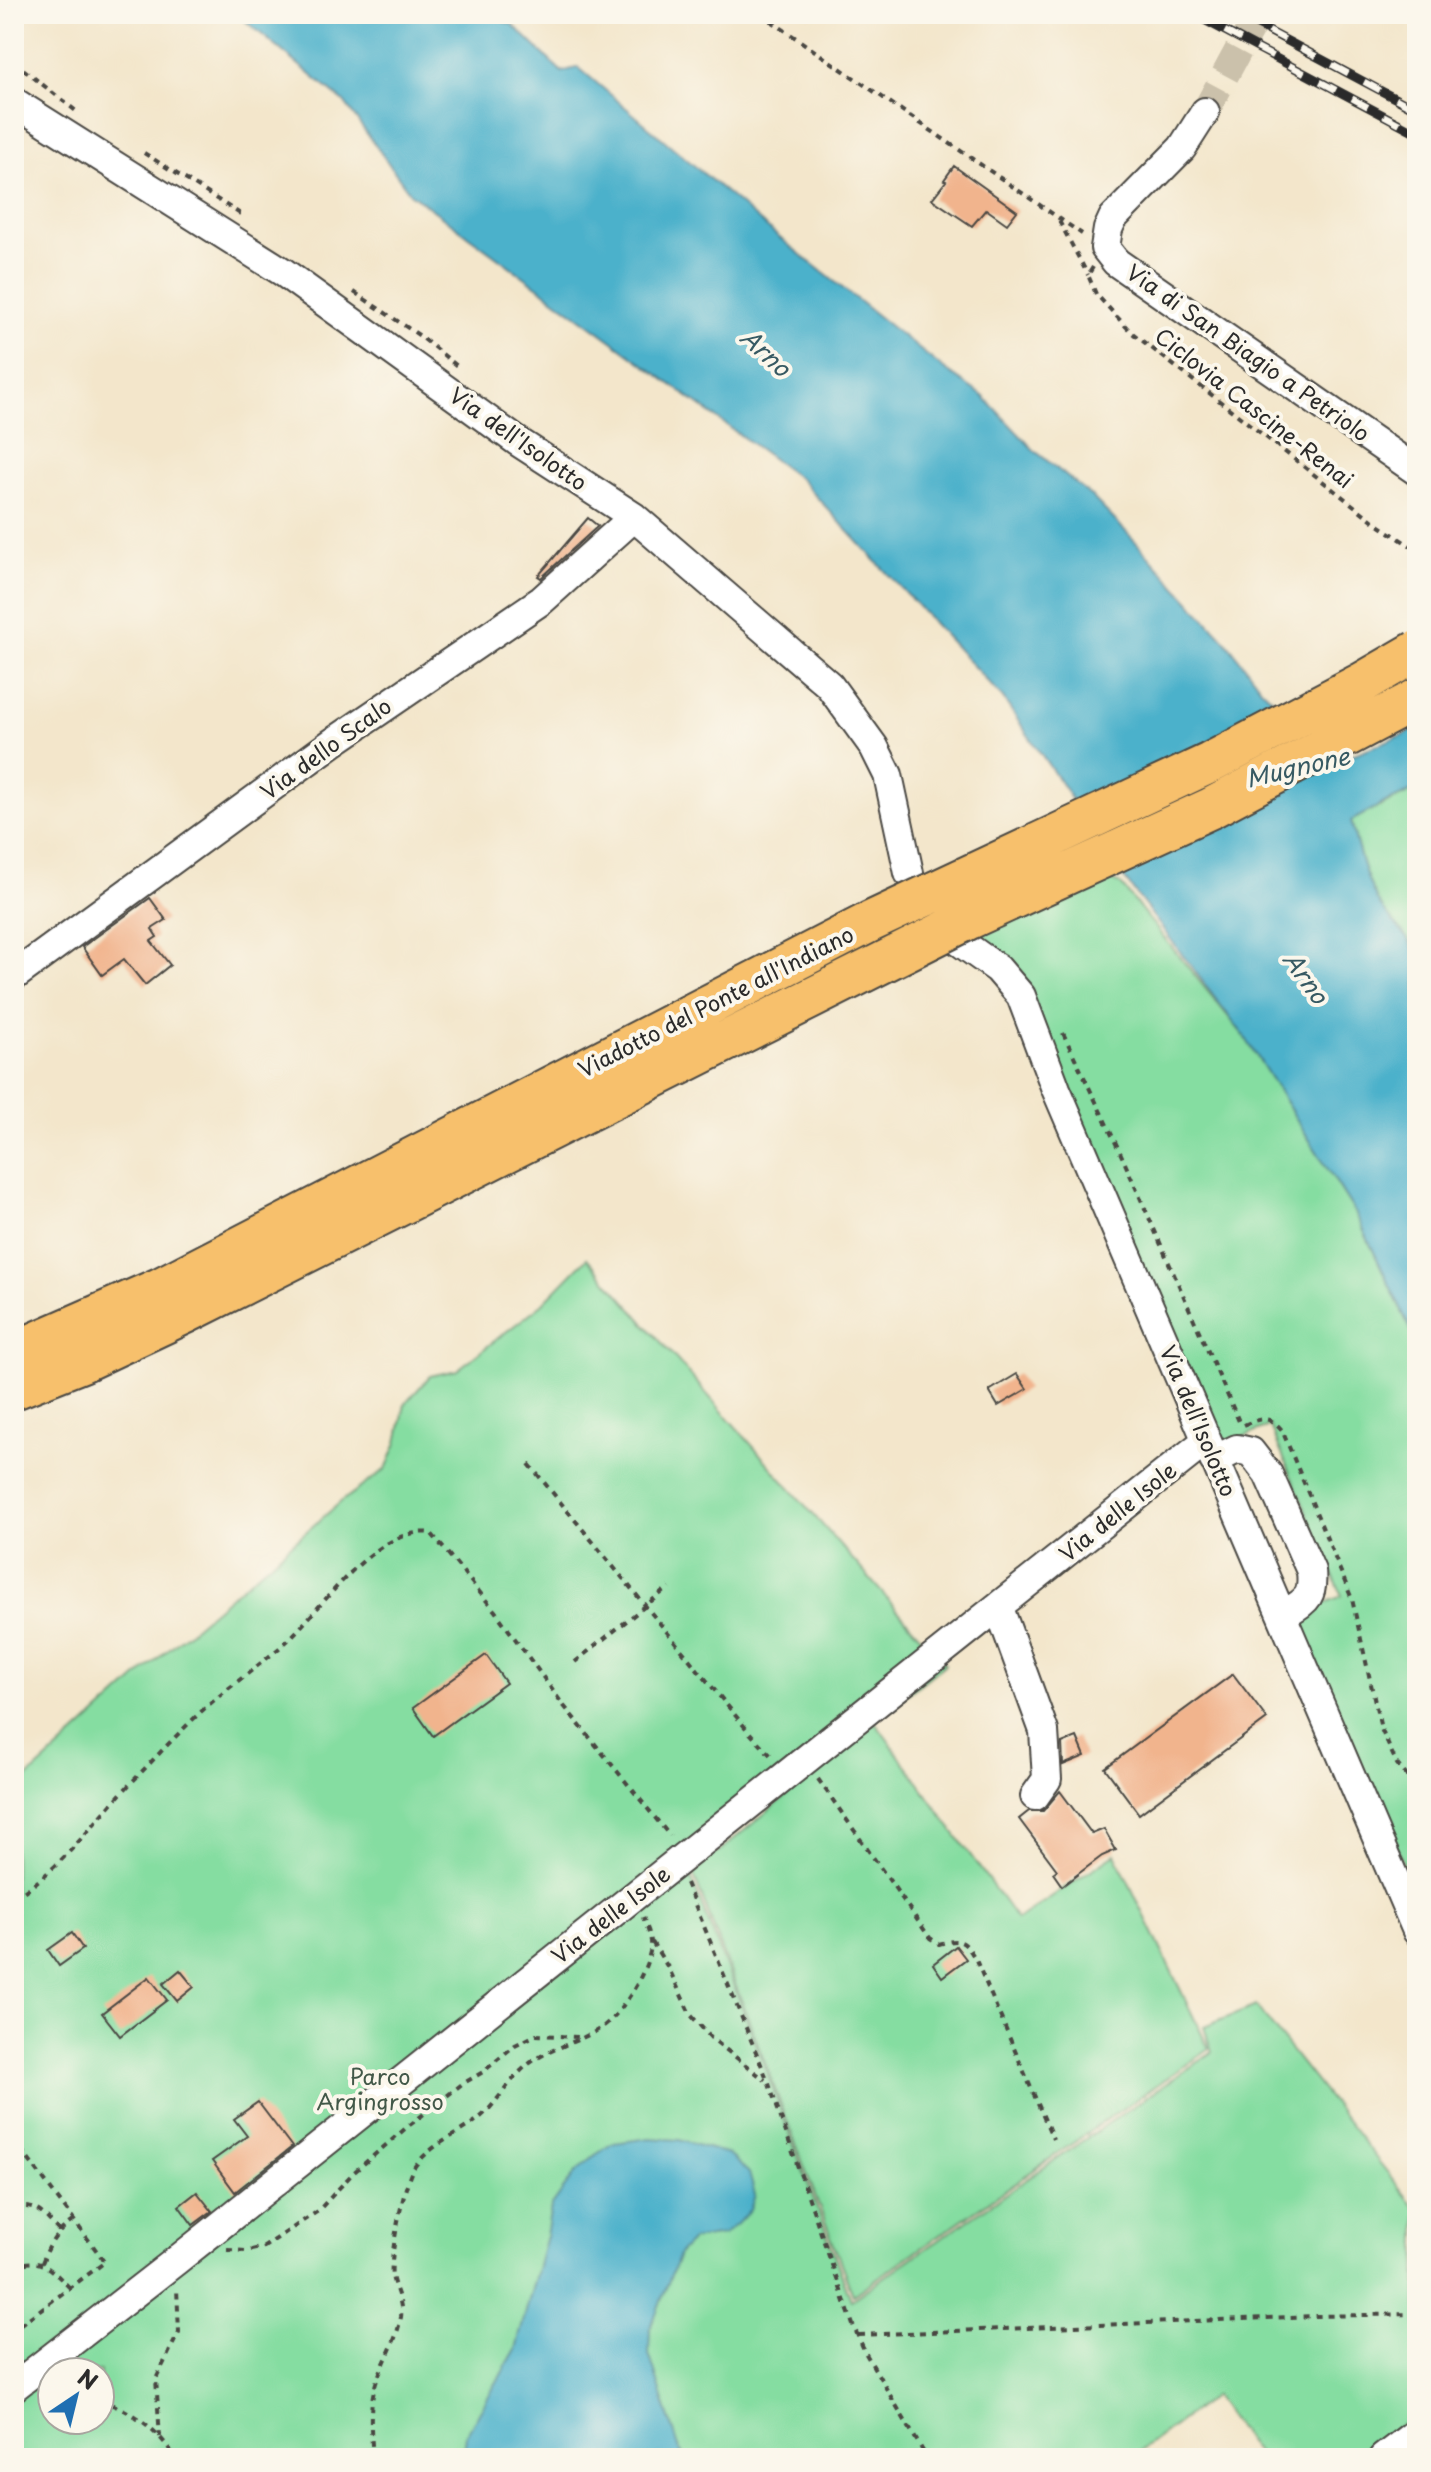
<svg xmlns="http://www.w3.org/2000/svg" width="1431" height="2472" font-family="'Playpen Sans',sans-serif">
<rect width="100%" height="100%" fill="#fbf7ec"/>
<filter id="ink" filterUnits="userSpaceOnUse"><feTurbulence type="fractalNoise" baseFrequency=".0125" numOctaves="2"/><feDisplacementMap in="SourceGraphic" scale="16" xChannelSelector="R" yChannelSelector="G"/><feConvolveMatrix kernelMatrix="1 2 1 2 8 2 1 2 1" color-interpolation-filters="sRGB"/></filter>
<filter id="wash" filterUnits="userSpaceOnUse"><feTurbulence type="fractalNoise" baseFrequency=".006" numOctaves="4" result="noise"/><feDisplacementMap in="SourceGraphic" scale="32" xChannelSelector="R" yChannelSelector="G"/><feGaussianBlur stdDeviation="1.8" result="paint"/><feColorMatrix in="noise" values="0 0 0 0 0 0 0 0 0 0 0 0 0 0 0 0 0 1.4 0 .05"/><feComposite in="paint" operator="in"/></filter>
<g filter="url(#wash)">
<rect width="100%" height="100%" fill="#f3e6cb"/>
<!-- green -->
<path fill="#85dda1" stroke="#588466" stroke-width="2" fill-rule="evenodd" d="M1417,789v169c-7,-24 -29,-37 -40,-58 -13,-25 -20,-52 -26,-80z
M1106,876l16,10 123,151 111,177 61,129v552l-121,-280 46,-19 -72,-170 -50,21 -195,-453 -46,-65z
M587,1258l358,406 -258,204 61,154 103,278 361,-248 -8,-25 52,-21 161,204v203l-57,45h-100l-46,-62 -83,62h-1117v-668l149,-136 179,-153 44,-32 11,-26 8,-39 25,-28 27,-6 85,-66zM52,2372h48v48h-48z
M875,1722l142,198 98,-66 94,195 -356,246 -160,-422z"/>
<!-- water -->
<path fill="#4cb1cb" stroke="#3c6e7b" stroke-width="2" d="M237,14l243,1 32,9 50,48 16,-5 198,168 168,134 39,27 51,54 58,47 44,45 89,98 37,49 59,56 28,11 68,-27v60l-31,13 -35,19c6,27 13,54 26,79 12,21 33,34 40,58v385l-61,-129 -111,-177 -138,-181 -42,-67 -63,-92 -202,-218 -390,-286 -66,-91z
M650,2138l29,2 49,14 21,19 6,22 -5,15 -13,14 -14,11 -31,5 -12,12 -30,77 -1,25 30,93 7,11h-223l3,-23 50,-86 30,-113 5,-29 25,-35 18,-16 20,-13z"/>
<g id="blocks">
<!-- building -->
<path fill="#f1b48d" d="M954,166l63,45 -10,13 -21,-15 -14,17 -40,-27 14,-18 -2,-1z
M588,518l10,8 -57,52 -3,-2z
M150,898l16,22 -14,9 5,8 -6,4 19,24 -25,20 -21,-26 -22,16 -20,-28z
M1017,1374l10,15 -29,17 -9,-15z
M486,1655l20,28 -73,53 -20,-28z
M1233,1674l34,45 -128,95 -34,-46z
M1077,1737l8,19 -22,9 -1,-22z
M1060,1791l32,43 12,-5 12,21 -14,6 -40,30 -9,-13 4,-3 -38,-51 10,-8h14z
M72,1933l11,16 -24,17 -11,-16z
M956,1946l10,13 -24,18 -9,-13z
M180,1970l14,17 -17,14 -14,-17z
M149,1977l18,23 -47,36 -18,-23z
M258,2102l34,45 -57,45 -23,-31 35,-25 -13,-17z
M197,2192l15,19 -19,14 -14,-19z"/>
</g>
</g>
<g filter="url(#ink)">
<use href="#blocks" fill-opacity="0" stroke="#494743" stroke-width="2"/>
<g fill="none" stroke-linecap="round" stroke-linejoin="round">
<!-- minor-tunnel -->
<path stroke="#cbc1ab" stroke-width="28" stroke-dasharray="28 14" stroke-linecap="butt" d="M1205,112l53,-98"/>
<defs>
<path id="minor" d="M14,102l269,170 234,169 117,76 195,168 45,62 14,28 21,98
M1205,112l-23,36 -69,70 -5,11 -3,19 11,14 301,209
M949,934l49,35 23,27 35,93 361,842
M14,976l318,-233 210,-143 92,-83
M1214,1460l23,-11 14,3 17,22 43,97c3,29 -7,30 -29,45
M999,1608l45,123 3,48 -12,17
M14,2387l163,-127 1029,-819
M1383,2458l34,-26"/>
</defs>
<!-- minor casing -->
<use href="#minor" stroke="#494743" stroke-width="32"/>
<!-- path -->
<path stroke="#494743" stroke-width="4" stroke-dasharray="6 6" stroke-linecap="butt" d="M761,14l321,220
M14,62l62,49
M144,153l101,64
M1059,221l29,54
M1093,267l-5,8 8,19 35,38 249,194 37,24
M354,292l66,44 37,30
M1063,1033l57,119 121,274
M1244,1425c16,-7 26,-10 38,5l70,169 29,130 16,35 20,24
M529,1464l220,268 24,26
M575,1662l94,-75
M818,1779l112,159 9,6c23,-6 25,-4 37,16l77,179
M686,1883l82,198 85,244 13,29 61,104
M14,1898c50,-31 77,-74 117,-115 24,-25 48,-51 73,-74 26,-23 55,-43 81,-66 37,-34 90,-118 146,-110l64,78 69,95 106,130
M652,1942l17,27 21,45 21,24 54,42
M14,2140l91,122 -91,67
M14,2208c23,-5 30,7 45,23
M227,2250l20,1 17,-4 54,-36 35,-38 53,-45 56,-44 21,-12 32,-27 21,-10 43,2
M42,2263c8,-20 14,-31 32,-43
M14,2269c23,-17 39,2 56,19
M859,2335l458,-19 100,-2
M100,2401c31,8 59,29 75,57
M160,2437l-4,-58 23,-47 -2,-43
M373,2458c-2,-27 -5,-52 4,-78 8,-21 20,-41 24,-63 2,-15 -6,-27 -9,-41 -3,-18 12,-92 21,-107 18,-28 54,-36 76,-60 14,-16 24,-33 41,-46 21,-15 49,-21 71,-35 21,-14 47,-57 50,-82 1,-9 -5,-20 -8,-29"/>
<!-- minor -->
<use href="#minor" stroke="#fff" stroke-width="28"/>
<defs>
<path id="rail" d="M1193,14l224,119
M1237,14l180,96"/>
</defs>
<!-- rail casing -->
<use href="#rail" stroke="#2b2b2b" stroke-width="9"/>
<!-- rail -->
<use href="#rail" stroke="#fbf7ec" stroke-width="6" stroke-dasharray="18" stroke-linecap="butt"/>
<defs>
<path id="highway-bridge" d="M14,1352l146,-64 710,-366 340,-159 152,-80 55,-32
M14,1389l68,-27 104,-49 783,-394 242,-111 206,-109"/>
</defs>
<!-- highway-bridge casing -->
<use href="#highway-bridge" stroke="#494743" stroke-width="44" stroke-linecap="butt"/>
<!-- highway-bridge -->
<use href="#highway-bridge" stroke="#f7c06c" stroke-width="40"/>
</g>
</g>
<g text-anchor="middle" stroke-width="8" stroke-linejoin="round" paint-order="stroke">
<!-- street labels -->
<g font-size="22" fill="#2b2b2b" stroke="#fbf7ec">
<text transform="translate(1248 353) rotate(35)" y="8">Via di San Biagio a Petriolo</text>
<text transform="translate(1254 408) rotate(38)" y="8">Ciclovia Cascine-Renai</text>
<text transform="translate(518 439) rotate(35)" y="8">Via dell'Isolotto</text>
<text transform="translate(326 749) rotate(-36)" y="8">Via dello Scalo</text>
<text transform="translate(716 1002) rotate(-27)" y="8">Viadotto del Ponte all'Indiano</text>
<text transform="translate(1198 1421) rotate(67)" y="8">Via dell'Isolotto</text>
<text transform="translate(1118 1512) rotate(-39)" y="8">Via delle Isole</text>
<text transform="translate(611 1915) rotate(-38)" y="8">Via delle Isole</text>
</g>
<!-- park labels -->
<g font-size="22" fill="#425848" stroke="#fbf7ec">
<text x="380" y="2085">Parco<tspan x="380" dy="25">Argingrosso</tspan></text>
</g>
<!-- water labels -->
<g font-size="24" font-style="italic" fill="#375a63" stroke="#fbf7ec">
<text transform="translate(765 353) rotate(43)" y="8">Arno</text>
<text transform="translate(1298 768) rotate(-13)" y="8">Mugnone</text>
<text transform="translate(1305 978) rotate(55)" y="8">Arno</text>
</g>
</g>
<!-- margin -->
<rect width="1431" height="2472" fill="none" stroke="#fbf7ec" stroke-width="48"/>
<!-- north arrow -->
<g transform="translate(76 2396) rotate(35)"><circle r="38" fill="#fbf7ec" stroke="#a8a59f" stroke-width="2"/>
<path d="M0-6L14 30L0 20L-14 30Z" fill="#1f6fb2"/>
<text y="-12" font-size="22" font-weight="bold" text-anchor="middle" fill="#2b2b2b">N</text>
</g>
</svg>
